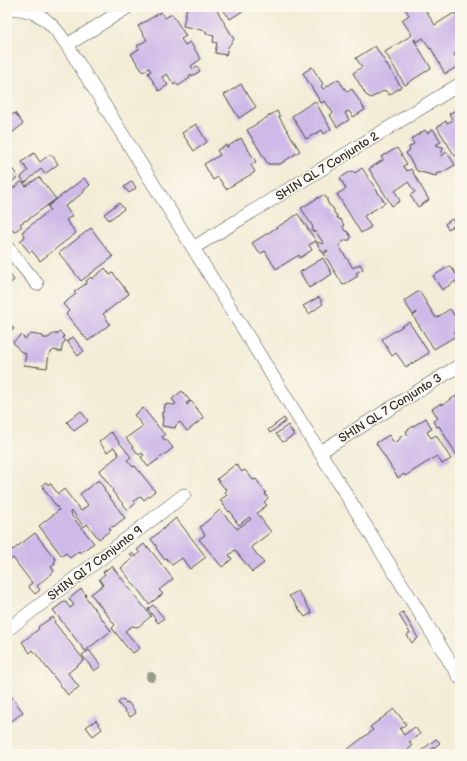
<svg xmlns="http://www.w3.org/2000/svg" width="467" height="761" font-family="'Balsamiq Sans',sans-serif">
<rect width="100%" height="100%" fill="#fbf7ec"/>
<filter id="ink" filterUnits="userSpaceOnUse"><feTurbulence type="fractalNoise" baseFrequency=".025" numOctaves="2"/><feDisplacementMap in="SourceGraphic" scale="8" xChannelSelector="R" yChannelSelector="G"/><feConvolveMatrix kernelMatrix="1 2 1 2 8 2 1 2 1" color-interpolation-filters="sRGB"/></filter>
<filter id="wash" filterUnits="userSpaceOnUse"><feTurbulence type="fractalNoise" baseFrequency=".012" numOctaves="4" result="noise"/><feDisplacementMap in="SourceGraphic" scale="16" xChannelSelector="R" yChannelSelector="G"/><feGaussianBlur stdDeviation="0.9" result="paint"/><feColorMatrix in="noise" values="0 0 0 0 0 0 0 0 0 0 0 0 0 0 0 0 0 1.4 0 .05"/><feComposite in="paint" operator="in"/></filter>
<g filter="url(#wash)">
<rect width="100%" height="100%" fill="#f3edd7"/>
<g id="blocks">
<!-- building -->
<path fill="#cfb9e8" d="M187,7h28l19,32 -6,8 -2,8 -11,-2 2,-10 -4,-1 1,-6 -8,-2v-3l-23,-5z
M221,7h28l-19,12z
M404,7h13v2l6,-2 12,18 19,-12 -3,-6h9v11l-4,-6 -1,1 5,9v29l-6,3 6,11 -15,9 -14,-26 -1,1 -7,-11 -7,4 -1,-3 -1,1 17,28 -26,17 -20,-33 27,-17 -10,-15 7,-5z
M161,12l4,6 7,-4 14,22 -5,3 4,6 5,-3 11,17 -10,7 2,3 4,-3 3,5 -8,5 -1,-2 -2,2 1,2 -12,8 -2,-3 -2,2 -7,-11 -5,3 6,8 -9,6 -11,-18 3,-2 -2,-3 -6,4 -12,-18 8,-5 -2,-3 10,-6 -9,-14z
M375,46l26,41 -12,8 -4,-5 -14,8 -5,-3 -13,-22 9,-6 -6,-9z
M312,67l11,17 -2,2 2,3 15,-10 9,13 5,-3 13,21 -12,7 -4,-6 -4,2 4,7 -12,7 -7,-12 3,-2 -8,-12 -4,2 -18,-30z
M241,84l15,23 -17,11 -15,-23z
M315,101l16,28 -7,5 -2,-4 -16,9 -14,-23z
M460,107v46l-5,3 -18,-29 9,-6 1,2 6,-3 -4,-6z
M277,111l3,6h-1l21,34 -20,13h-12l-21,-34z
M15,113l8,11 -16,13v-19z
M196,124l11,18 -13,9 -12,-18z
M433,129l8,13 -6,3 8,2 -2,9 6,-4 8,13 -14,8h-4l-1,3 -19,-5 -11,-18 4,-3 -1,-3 5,-3 -3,-5 14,-9 2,3z
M241,138l15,24 -5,3 4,7 -29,17 -8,-12 -5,3 -9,-16 16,-9 -3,-5 9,-5 1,2z
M397,148l10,16 -4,2 4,5 4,-2 18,31 -11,7 -8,-12 5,-3 -7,-10 -13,9 5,10 -8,5 -23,-37 14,-9 -2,-3z
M34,153l6,9 9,-7h3l6,9 -13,10 -4,-5 -16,14 -4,-5 1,-2 6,-5 -6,-9z
M7,161l11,16 -11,9z
M362,168l23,35 -21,13 7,11 -10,6 -24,-39 9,-5 -6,-11 10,-6 3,-1 2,2z
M39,177l17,22 -30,22v-1l-6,4 2,2 -8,6 -7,-8v-11l4,-3 -1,-2 -3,2v-17l14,-11h1l4,4z
M84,178l6,7 -6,5v2l-19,14 7,10 -6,4 10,13 -36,28 -8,-10 -2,2 -10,-12 5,-4 -3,-5 28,-22 -2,-4z
M132,181l4,7 -7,5 -5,-6z
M323,195l4,3v3l2,4 3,2 2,3v3l3,2v3l4,2 3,5 -1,2 2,4 3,1 3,5 -1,3h-4l-5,3 -2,3 14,22 7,-4 3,5 -7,4 2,3 -15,9 -19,-31 4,-3 -1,-1 -4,3 -7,-11 8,2 -8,-12 -4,-1 1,-4 -12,-19z
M119,203l5,6 -15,11 -5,-6z
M298,214l18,27 -7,4 3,5 -12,8 -1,-3 -23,14 -11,-18 -5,3 -8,-11z
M452,219l3,6 -7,4 -3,-5z
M91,228l22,29 -32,24 -22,-28z
M323,258l9,16 -23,14 -9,-16z
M450,266l6,8 4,-3v18l-4,-8 -14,9 -9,-14z
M105,268l5,7 3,-2 16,21 -26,20 7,10 -22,17 -22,-27 3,-3 -6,-7 13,-10 -2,-2 13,-9 -1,-2 5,-4 1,2z
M7,271l7,9 -7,6z
M419,291l17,27 14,-9 10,15v5l-6,3 2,4 -22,13 -21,-33 4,-3v-1l-4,3 -9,-14z
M319,297l4,7 -14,10 -6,-8z
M7,321l7,8 -7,5z
M409,322l20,31 -23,14 -10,-14 -4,3 -10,-17z
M60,332l4,4 -1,2 3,3 -3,2 -2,9 -7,-2 -5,4 -2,14 -23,-3 2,-11 -6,-3 -7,-9 8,-7 4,4 6,-5 12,2v2h5l5,-4h4z
M73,337l11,14 -6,5 -11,-15z
M182,391l8,10 -4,2 1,2 4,-4 13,17 -17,13 -7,-9 -4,3 -1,3 -13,-2 1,-9h-1v-5l2,1 1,-9 9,1 2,-1 -4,-5z
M456,396l4,5v30l-2,1 2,4v19l-2,2 -19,-31 -2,1 -4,-6 5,-3 -6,-9 9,-6 1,2z
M143,408l22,27 -3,2 2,3 2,-1 7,9 -25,19 -7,-10 3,-2 -2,-2 -3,2 -13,-17 17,-12 -9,-11z
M81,411l7,10 -14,10 -7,-9z
M284,418l2,3 -16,12 -2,-3z
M426,418l6,11 -5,3 4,6 5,-3 15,24 -9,5 -5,-8 -32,20 -1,-2 -6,4 -22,-35 13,-8 5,8 5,-3 2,-4 7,-1 -2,-4z
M288,425l6,10 -11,7 -7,-8z
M111,432l20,25 -4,3 6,7 2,-1 20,25 -11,9 -3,-4 -7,5 2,2 -8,7 -16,-19 1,-1 -14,-19 20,-16 -5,-8 -7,5 -8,-10z
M236,464l6,8 3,-2 8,10 3,-1 10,14 -1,1 3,4 -4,4 3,3 -10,8 14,19 -20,15 13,16 -12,9 -17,-22 -6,5 3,4 -10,8 -23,-28 6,-4 -5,-8 20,-17 17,19 14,-10 -2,-2 -10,8 -7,-9 1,-1 -3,-4 -1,1 -9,-12 7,-5 -2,-3 2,-2 -1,-2 -1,1 -8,-10z
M97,481h2l6,8 -1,1 21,28 -12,9 -1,-1 -3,2 2,2 -12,9 -12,-15 -3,3 -12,-16 -2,1 2,2 -1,1 23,28 -14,10 -1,-2 -9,7 -4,-5 -4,3 -23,-30 20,-16 -16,-22 1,-1 -2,-2 4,-3 2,3 2,-2 8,11 6,-5 17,22 7,-6 -8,-11z
M176,518l30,39 -16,12 -8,-11 -10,7 -6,-7 -1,2 -9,-12 1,-1 -6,-8z
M35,533l21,27 -2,2 1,2 -4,3 3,4 -17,15 3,4 -5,4 -7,-8 4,-3 -19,-25 -4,3 -2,-3v-16l6,8z
M144,544l3,4 1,-1 25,32 -14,11 4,4 -14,10 -28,-36 12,-10 -3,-4 2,-1 3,4 5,-4 -3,-3z
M112,566l39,50 -13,11 -6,-1 -7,5 15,17 -7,5 -3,-4 -1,1 -17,-22 3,-3 -24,-31 12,-9 -4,-6 6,-5 -2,-2z
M81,589l5,6 -1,1 26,35 -26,20 -32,-41 12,-9 5,7 4,-3 -5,-6z
M298,591l14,22 -7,4 -16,-21z
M153,605l11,13 -6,5 -10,-14z
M403,612l15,26 -6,5 -5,-8 3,-2 -11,-18z
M53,617l2,4 -1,1 30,38 -16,13 11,14 -11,8 -35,-45 -3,3 -8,-11 17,-13 -1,-2 1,-1z
M89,650l12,16 -7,5 -12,-16z
M7,691l16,21 -11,9 -5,-6z
M123,699l3,4 2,-1 8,11 -6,4 -12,-14z
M394,709l12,15 -6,5 4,6 11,-8 5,7 -11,8 3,4 -5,5v1l-3,2h-52l-4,-5 25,-19 -3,-3z
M96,720l6,9 -9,7 -7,-9z
M436,739l4,4 -9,7 3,4h-17z"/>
</g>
</g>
<g filter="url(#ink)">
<use href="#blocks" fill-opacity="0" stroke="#494845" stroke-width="1"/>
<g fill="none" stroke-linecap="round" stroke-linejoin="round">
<defs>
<path id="minor" d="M7,9c29,-3 46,14 60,36l393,633
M67,45l61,-38
M7,247l30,37
M193,248l267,-164
M320,452l140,-87
M7,630l177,-135"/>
</defs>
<!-- minor casing -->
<use href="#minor" stroke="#494845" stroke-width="14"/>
<!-- minor -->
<use href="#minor" stroke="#fff" stroke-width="13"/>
</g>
<!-- trees -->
<circle fill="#979e87" cx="151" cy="677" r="5"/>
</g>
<g text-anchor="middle" stroke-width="3" stroke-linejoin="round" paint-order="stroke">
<!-- street labels -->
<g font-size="12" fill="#2b2b2b" stroke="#fbf7ec">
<text transform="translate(327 166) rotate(-32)" y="4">SHIN QL 7 Conjunto 2</text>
<text transform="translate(390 408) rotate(-32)" y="4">SHIN QL 7 Conjunto 3</text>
<text transform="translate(95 563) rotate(-37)" y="4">SHIN QI 7 Conjunto 9</text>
</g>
</g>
<!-- margin -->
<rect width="467" height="761" fill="none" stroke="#fbf7ec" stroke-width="24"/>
</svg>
